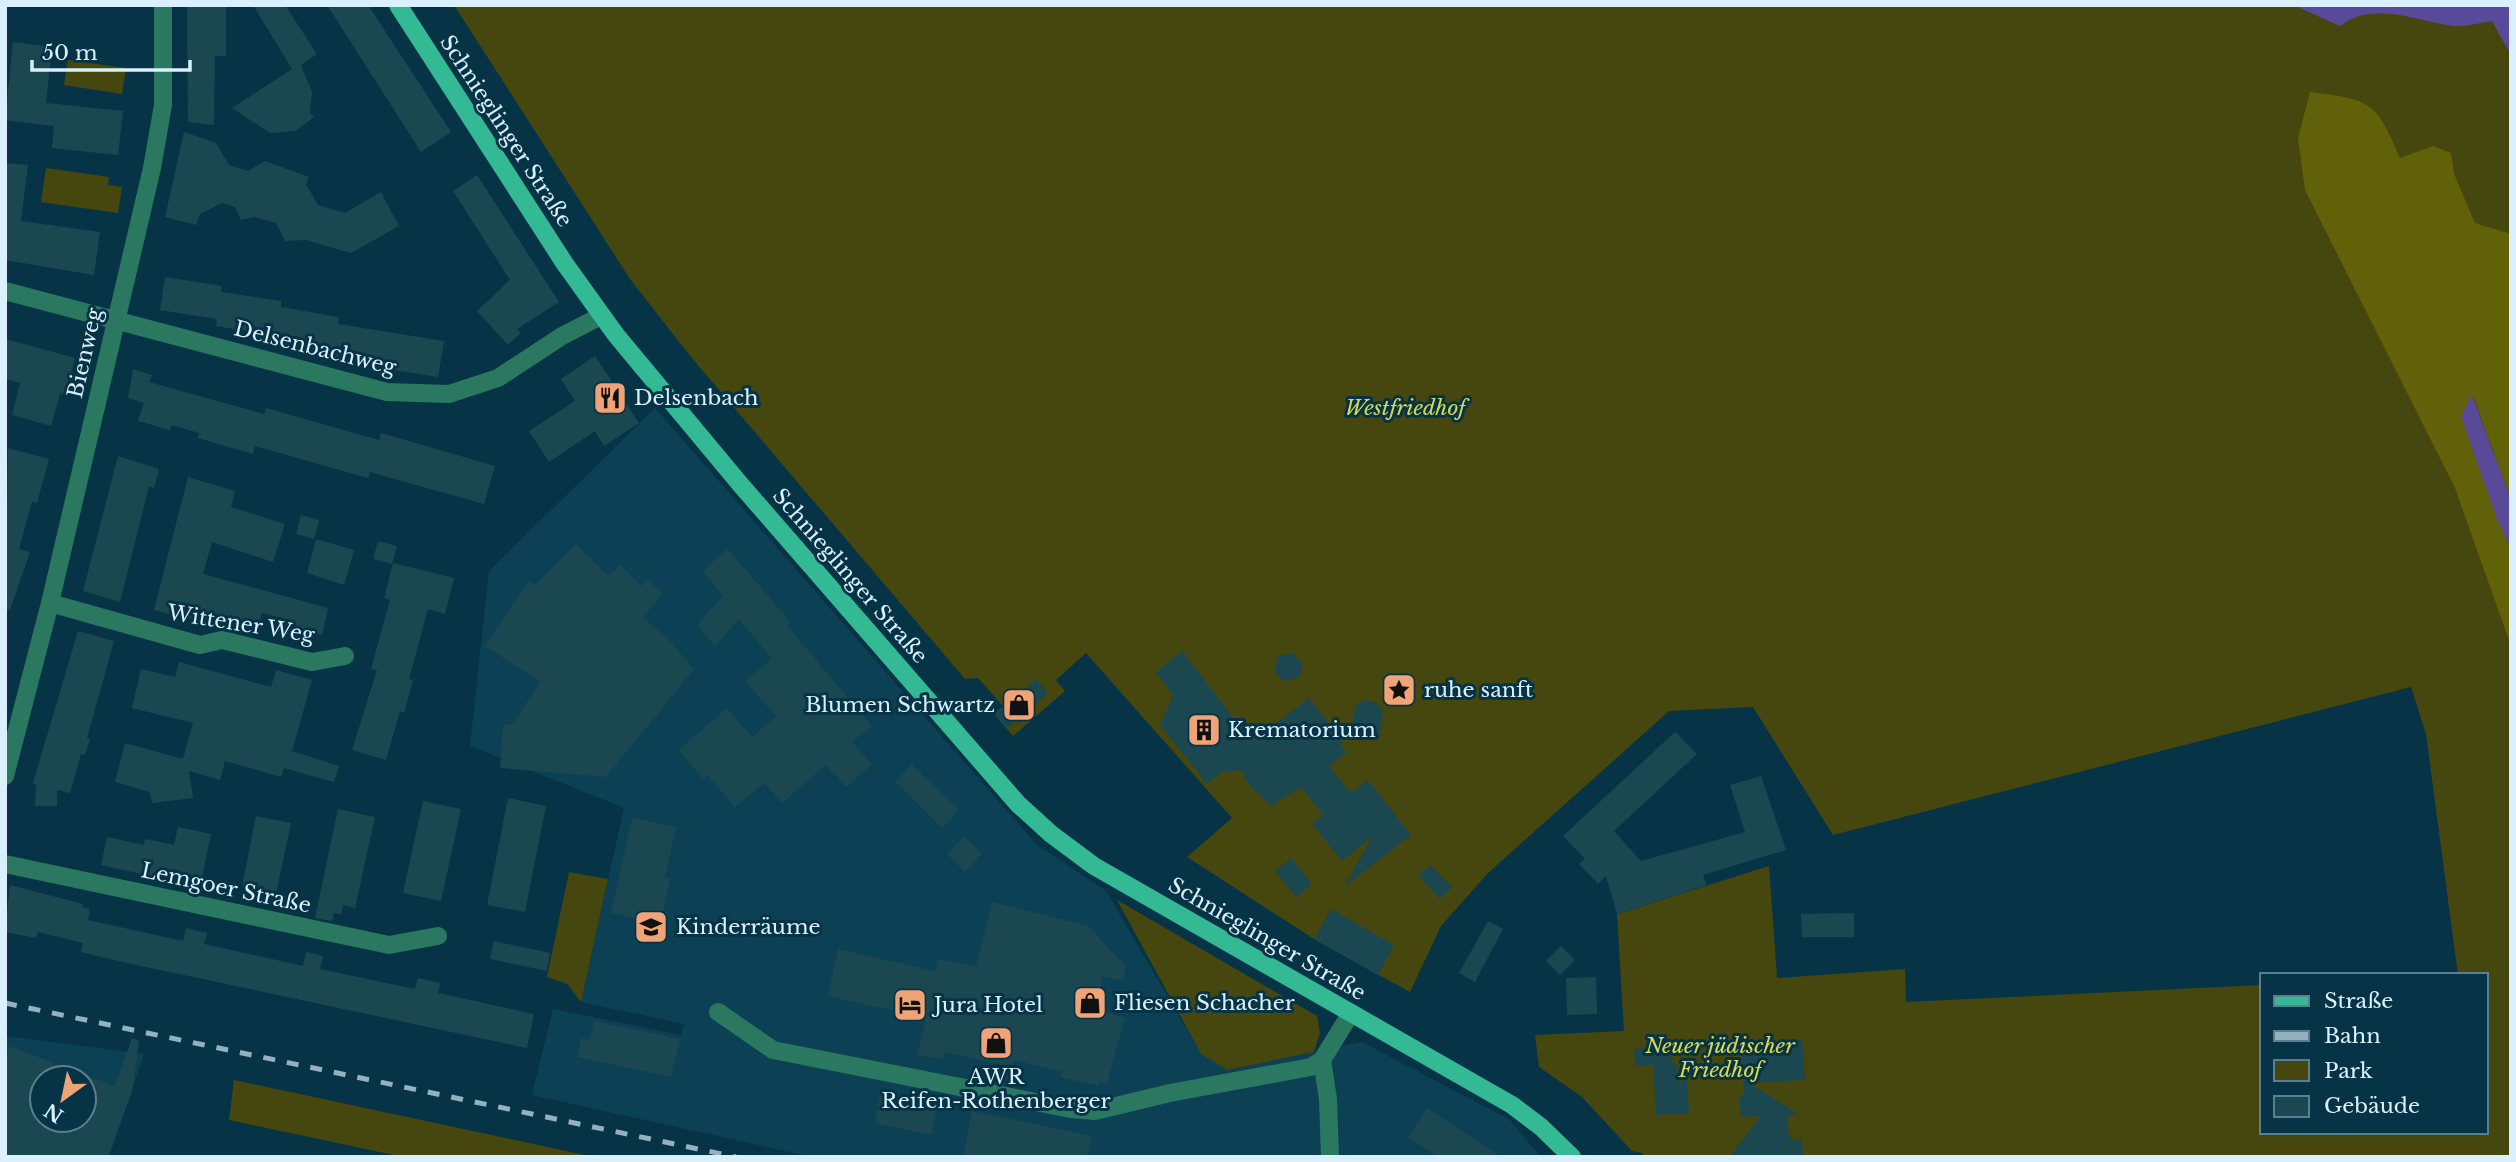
<svg xmlns="http://www.w3.org/2000/svg" width="2516" height="1162" font-family="'Libre Baskerville',serif">
<rect width="100%" height="100%" fill="#063446"/>
<!-- built -->
<path fill="#0c4054" fill-rule="evenodd" d="M655,408l381,436 70,47 95,163 26,16 135,-28 148,78 31,37h-729l-280,-62 21,-86 128,26 3,-11 -103,-22 43,-194 -154,-62 19,-175z
M5,1036l139,18 -35,103h-104zM42,1078h42v42h-42z"/>
<!-- green -->
<path fill="#46470e" d="M454,5h2057v1152h-868l-1,-4 -10,-2 -50,-54 -43,-30 -4,-32 89,-4 -7,-117 152,-48 8,112 128,-9 1,33 356,-17v147h224v-157h-28l-32,-241 -15,-47 -578,148 -80,-128 -84,4 -181,162 -47,53 -31,66 -96,-53 -127,-82 45,-39 -146,-165 -30,27 9,11 -52,45 -19,-22 9,-8 -25,-28 -13,1 -274,-322 -61,-78z
M68,60l58,8 -4,26 -58,-9z
M46,168l63,9 -1,8 14,2 -4,26 -77,-11z
M569,872l39,7 -27,123 -14,-18 -20,-7z
M1117,900l200,116 3,17 -6,19 -87,18 -26,-16z
M234,1080l360,77h-191l-174,-37z"/>
<!-- forest -->
<path fill="#616109" d="M2310,92c60,8 66,8 90,66l33,-12 18,7 3,21 21,49 36,11v266l-38,-104 -12,20 36,103 14,29v98l-56,-158 -150,-298 -7,-52z"/>
<!-- water -->
<path fill="#594999" d="M2293,5h218v50l-19,-34c-13,2 -27,6 -39,5 -37,-5 -80,-26 -113,0z
M2472,395l39,105v48l-14,-29 -36,-103z"/>
<!-- building -->
<path fill="#1b4850" fill-rule="evenodd" d="M187,5h39v51h-11l-1,69 -26,-3z
M253,5h32l32,49 -16,11 11,27 -2,21 4,4 -19,14 -25,2 -38,-25 60,-39z
M327,5h41l83,127 -30,20z
M13,42l39,5 -6,56 77,8 -5,44 -66,-7 2,-22 -49,-6z
M184,132l32,11 13,22 19,6 17,-10 44,16 -3,7 12,21 27,8 36,-21 18,34 -48,27 -45,-13 -21,1 -9,-18 -22,-6 -13,3 -6,-13 -13,-4 -22,11 -4,11 -31,-8z
M5,163l23,2 -7,56 79,11 -6,43 -89,-15z
M477,175l82,127 -42,27 4,4 -13,12 -31,-34 33,-31 -57,-89z
M165,277l57,9 -1,6 60,9v6l58,10 -1,7 106,17 -6,36 -106,-17 1,-6 -58,-10 1,-8 -60,-10 1,-7 -57,-9z
M5,339l70,19 -10,37 -5,-1 -9,32 -39,-11 8,-32 -15,-4z
M595,356l44,67 -35,23 -9,-15 -46,31 -20,-31 46,-30 -14,-22z
M133,369l19,6 -3,7 115,32 2,-6 113,32 2,-7 114,33 -11,38 -114,-32 -2,6 -113,-32 -2,8 -55,-16 1,-5 -27,-8 -2,5 -32,-9 6,-18 -16,-5z
M8,448l41,11 -12,44 -5,-1 -13,47 11,3 -20,58 -5,-1z
M118,456l41,13 -5,19 -5,-2 -29,116 -37,-11z
M188,477l47,14 -4,16 54,17 -12,38 -61,-20 -9,32 125,34 -6,27 -30,-8 2,-6 -32,-8 -5,18 -63,-17 -1,6 -39,-10z
M301,515l18,5 -5,19 -18,-5z
M316,539l38,11 -10,35 -37,-12z
M378,541l19,5 -5,18 -19,-5z
M576,544l33,32 11,-11 21,21 7,-7 15,15 -20,23 27,24 24,28 -88,108 -106,-9 3,-44 9,1 28,-43 -55,-36 43,-65 7,4z
M728,549l63,74 -4,3 85,100 -20,16 20,23 -26,22 -20,-22 -44,38 -18,-20 -29,24 -28,-32 -4,4 -25,-29 49,-42 25,29 24,-21 -31,-35 27,-23 -33,-39 -24,27 -18,-21 26,-30 -21,-24z
M393,563l61,15 -9,36 -17,-5 -19,70 4,1 -9,33 -4,-2 -14,49 -34,-10 25,-80 -6,-1 19,-69 -6,-2z
M78,631l36,10 -27,97 3,1 -5,16 -4,-1 -11,39 -13,-3v16h-22l1,-22 -3,-1z
M1182,651l70,91 57,-44 34,44 -3,2 7,8 -18,14 22,27 17,-13 43,55 -67,52 28,-50 -30,24 -30,-37 11,-9 -22,-28 -30,19 -19,-18 -12,-18 -18,2 -15,12 -47,-59 13,-30 -17,-23z
M1293,653l10,11 -5,14 -14,3 -10,-11 4,-14z
M179,662l92,25 5,-17 36,10 -20,71 47,15 -5,16 -50,-14 -3,9 -56,-16 -5,19 -31,-9 4,27 -41,5 -2,-11 -35,-10 10,-39 58,16 10,-36 -61,-15 9,-39 34,8z
M1036,679l12,14 -41,36 -13,-15z
M1364,700l12,2 7,9 -4,28 -12,-16 -16,13 4,-29z
M1675,732l22,22 -83,77 27,30 104,-29 -15,-47 31,-9 25,74 -83,25 4,10 -90,29 -11,-38 -8,8 -19,-20 6,-5 -22,-23z
M912,764l47,46 -17,18 -47,-46z
M508,798l38,8 -21,106 -38,-7z
M423,801l38,8 -20,92 -38,-8z
M338,809l37,8 -20,91 -12,-3 -2,9 -7,-1 -2,8 -17,-3z
M256,816l35,7 -15,71 -34,-7z
M632,818l44,9 -11,51 5,1 -9,45 -50,-11z
M178,827l33,7 -11,53 -99,-22 6,-28 37,8 1,-6 29,6z
M964,837l18,17 -17,18 -18,-18z
M1291,858l21,26 -16,13 -21,-26z
M1431,865l21,23 -13,11 -21,-24z
M10,885l73,19 -1,3 8,2 -2,11 95,21 3,-13 21,5 -3,11 99,22 3,-14 9,2 8,2 -3,13 95,20 3,-11 22,5 -2,10 96,21 -7,34 -409,-87 -37,-9 2,-9 -45,-11 -2,6 -31,-6z
M992,902l96,24 38,40 -3,15 -20,-5 -8,33 30,9 -18,65 -8,-1 -1,4 -38,-9 2,-5 -47,-12 -3,7 -68,-15 -1,7 -26,-4 9,-37 -98,-22 10,-47 97,22 3,-12 38,7z
M1331,909l63,36 -16,30 -64,-36z
M1854,913v24h-52l-1,-23z
M1488,921l15,8 -28,53 -16,-9z
M494,941l56,12 -3,18 -57,-12z
M1561,946l14,14 -15,15 -14,-14z
M1596,977l1,37 -30,1 -1,-37z
M594,1021l86,18 -9,38 -94,-20 4,-19 9,2z
M132,1038l7,2 -6,48 -25,69h-103v-100l4,-11 106,40zM42,1078h42v42h-42z
M1802,1040l3,40 -56,3 49,31 -10,1v15l3,10 11,-1 1,18h-74l32,-41 -20,1 -2,-22h5l-3,-51z
M1671,1047l1,16h6v18l9,-1 2,33 -33,2 -3,-50 -18,1 -1,-17z
M881,1091l57,11 -6,33 -57,-12z
M1427,1108l74,49h-62l-31,-20z
M972,1111l120,25 -5,21h-124z"/>
<g fill="none" stroke-linecap="round" stroke-linejoin="round">
<!-- minor -->
<path stroke="#2b7861" stroke-width="18" d="M5,291l382,101 62,2 49,-16 64,-42 39,-20
M50,603l150,42 22,-5 90,22 33,-6
M5,776l45,-173 102,-435 11,-63v-100
M5,864l384,81 49,-9
M718,1012l55,38 298,59 24,2 75,-18 141,-26 11,-7 29,-47
M1322,1060l6,39 2,58"/>
<!-- major -->
<path stroke="#33ba95" stroke-width="18" d="M398,5l167,259 51,71 124,149 278,320 33,30 43,32 418,239 29,22 31,30"/>
<!-- rail -->
<path stroke="#93b1bf" stroke-width="5" stroke-dasharray="12 12" stroke-linecap="butt" d="M5,1003l731,154"/>
</g>
<!-- icons -->
<defs>
<symbol id="restaurant-square" viewBox="-11 -11 22 22"><rect x="-9" y="-9" width="18" height="18" rx="4" fill="#efa377" stroke="#063446"/><path d="M-5-6h1v4h1v-4h1v4h1v-4h1v5L-1.5 .5V6h-2V.5L-5-1ZM5-6V6H3V1.5H1.5Q1.5-4 5-6Z" fill="#111"/></symbol>
<symbol id="sight-square" viewBox="-11 -11 22 22"><rect x="-9" y="-9" width="18" height="18" rx="4" fill="#efa377" stroke="#063446"/><path d="M0-6L1.8-2.2L6-1.7L2.9 1.2L3.7 5.4L0 3.3L-3.7 5.4L-2.9 1.2L-6-1.7L-1.8-2.2Z" fill="#111"/></symbol>
<symbol id="shop-square" viewBox="-11 -11 22 22"><rect x="-9" y="-9" width="18" height="18" rx="4" fill="#efa377" stroke="#063446"/><path d="M-5-2.5h2.3a2.7 3.5 0 0 1 5.4 0H5L5.5 6h-11ZM-1.5-2.5h3a1.5 2.3 0 0 0-3 0Z" fill="#111"/></symbol>
<symbol id="building-square" viewBox="-11 -11 22 22"><rect x="-9" y="-9" width="18" height="18" rx="4" fill="#efa377" stroke="#063446"/><path d="M-4-6H4V6H1V3H-1V6H-4ZM-2.5-4.3h1.7v1.8h-1.7ZM.8-4.3h1.7v1.8H.8ZM-2.5-1h1.7V.8h-1.7ZM.8-1h1.7V.8H.8Z" fill="#111"/></symbol>
<symbol id="school-square" viewBox="-11 -11 22 22"><rect x="-9" y="-9" width="18" height="18" rx="4" fill="#efa377" stroke="#063446"/><path d="M0-5L7-2L0 1L-7-2ZM-4 1L0 2.5L4 1V4Q0 6-4 4Z" fill="#111"/></symbol>
<symbol id="hotel-square" viewBox="-11 -11 22 22"><rect x="-9" y="-9" width="18" height="18" rx="4" fill="#efa377" stroke="#063446"/><path d="M-6-4.5h1.5V1H6V5H4.5V3h-9V5H-6ZM-4 0a1.8 1.8 0 1 1 3.6 0ZM.5 0V-2.5h3Q6-2.5 6 0Z" fill="#111"/></symbol>
</defs>
<g fill-rule="evenodd">
<use href="#restaurant-square" x="591" y="379" width="38" height="38"/>
<use href="#sight-square" x="1380" y="671" width="38" height="38"/>
<use href="#shop-square" x="1000" y="686" width="38" height="38"/>
<use href="#building-square" x="1185" y="711" width="38" height="38"/>
<use href="#school-square" x="632" y="908" width="38" height="38"/>
<use href="#shop-square" x="1071" y="984" width="38" height="38"/>
<use href="#hotel-square" x="891" y="986" width="38" height="38"/>
<use href="#shop-square" x="977" y="1024" width="38" height="38"/>
</g>
<g text-anchor="middle" stroke-width="6" stroke-linejoin="round" paint-order="stroke">
<!-- street labels -->
<g font-size="21" fill="#daf0fc" stroke="#063446">
<text transform="translate(506 131) rotate(57)" y="7">Schnieglinger Straße</text>
<text transform="translate(315 348) rotate(14)" y="7">Delsenbachweg</text>
<text transform="translate(85 353) rotate(-77)" y="7">Bienweg</text>
<text transform="translate(850 576) rotate(49)" y="7">Schnieglinger Straße</text>
<text transform="translate(241 624) rotate(9)" y="7">Wittener Weg</text>
<text transform="translate(226 888) rotate(12)" y="7">Lemgoer Straße</text>
<text transform="translate(1267 939) rotate(30)" y="7">Schnieglinger Straße</text>
</g>
<!-- poi labels -->
<g font-size="21" fill="#daf0fc" stroke="#063446" text-anchor="start">
<text x="634" y="405">Delsenbach</text>
<text x="1424" y="697">ruhe sanft</text>
<text x="995" y="712" text-anchor="end">Blumen Schwartz</text>
<text x="1228" y="737">Krematorium</text>
<text x="676" y="934">Kinderräume</text>
<text x="1114" y="1010">Fliesen Schacher</text>
<text x="934" y="1012">Jura Hotel</text>
<text x="996" y="1084" text-anchor="middle">AWR<tspan x="996" dy="24">Reifen-Rothenberger</tspan></text>
</g>
<!-- park labels -->
<g font-size="21" font-style="italic" fill="#d7d950" stroke="#063446">
<text x="1405" y="415">Westfriedhof</text>
<text x="1720" y="1053">Neuer jüdischer<tspan x="1720" dy="24">Friedhof</tspan></text>
</g>
</g>
<!-- border -->
<rect width="2516" height="1162" fill="none" stroke="#daf0fc" stroke-width="14"/>
<!-- legend -->
<rect x="2260" y="973" width="228" height="161" fill="#063446" stroke="#5b7f8f" stroke-width="2"/>
<rect x="2274" y="996" width="35" height="10" fill="#33ba95" stroke="#5b7f8f" stroke-width="2"/>
<text x="2324" y="1008" font-size="21" fill="#daf0fc">Straße</text>
<rect x="2274" y="1031" width="35" height="10" fill="#93b1bf" stroke="#5b7f8f" stroke-width="2"/>
<text x="2324" y="1043" font-size="21" fill="#daf0fc">Bahn</text>
<rect x="2274" y="1060" width="35" height="21" fill="#46470e" stroke="#5b7f8f" stroke-width="2"/>
<text x="2324" y="1078" font-size="21" fill="#daf0fc">Park</text>
<rect x="2274" y="1096" width="35" height="21" fill="#1b4850" stroke="#5b7f8f" stroke-width="2"/>
<text x="2324" y="1113" font-size="21" fill="#daf0fc">Gebäude</text>
<!-- north arrow -->
<g transform="translate(63 1099) rotate(213)"><circle r="33" fill="#063446" stroke="#5b7f8f" stroke-width="2"/>
<path d="M0-5L12 26L0 18L-12 26Z" fill="#efa377"/>
<text y="-10" font-size="19" font-weight="bold" text-anchor="middle" fill="#daf0fc">N</text>
</g>
<!-- scale -->
<path d="M32 60v10h158v-10" fill="none" stroke="#daf0fc" stroke-width="3.5"/>
<text x="42" y="60" font-size="21" fill="#daf0fc" stroke="#063446" stroke-width="5" paint-order="stroke">50 m</text>
</svg>
